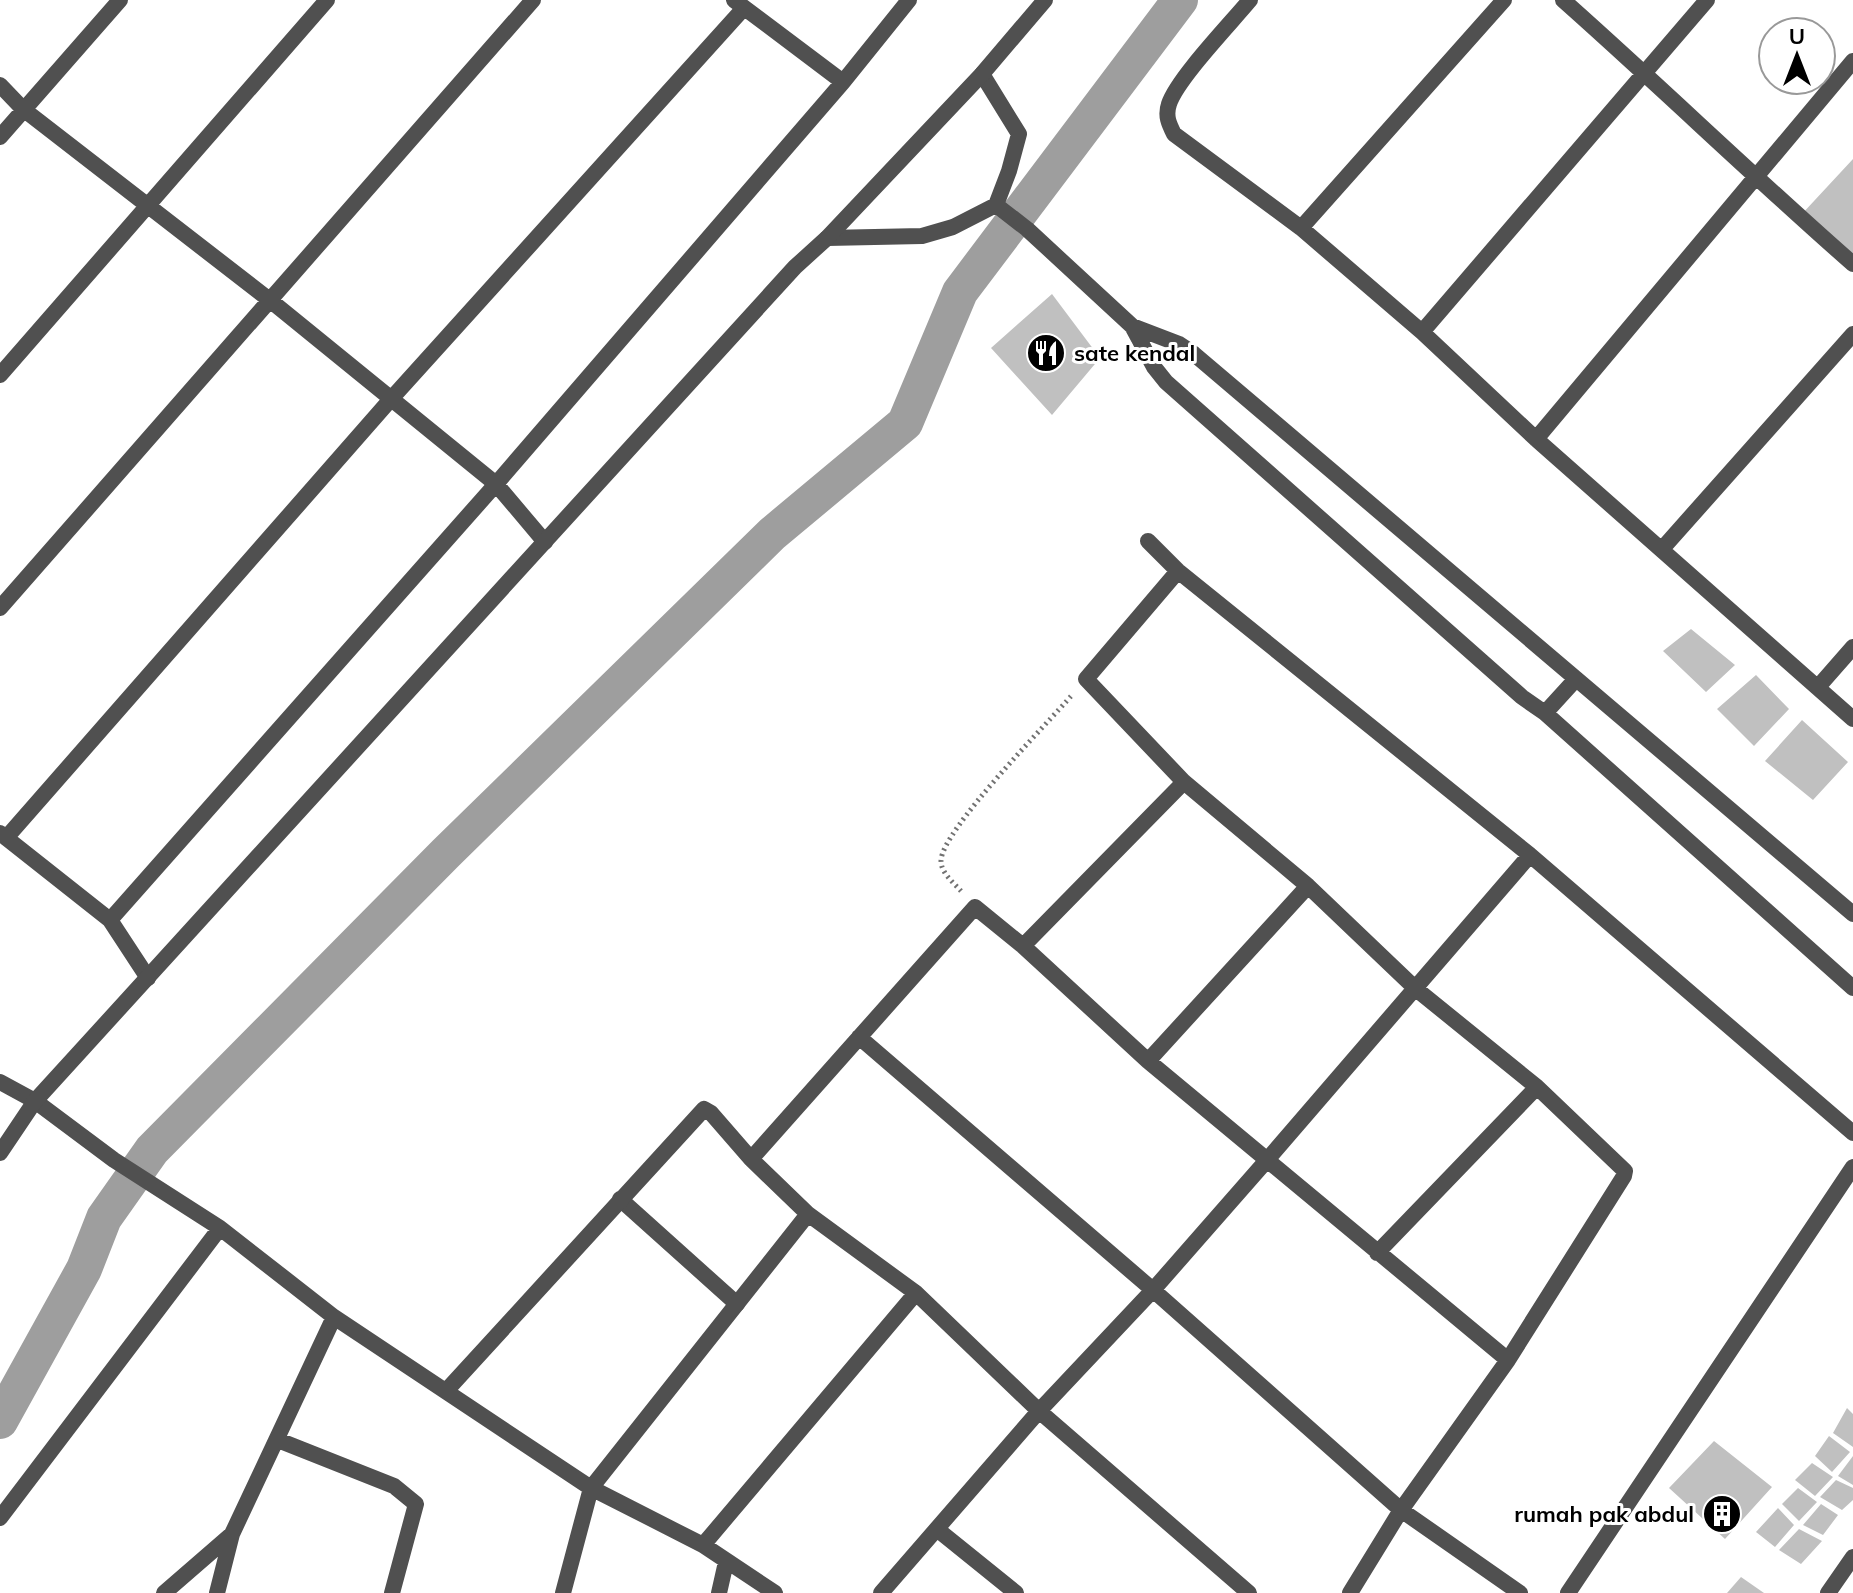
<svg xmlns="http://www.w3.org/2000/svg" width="1853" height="1593" font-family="Mulish,sans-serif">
<rect width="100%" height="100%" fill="#fff"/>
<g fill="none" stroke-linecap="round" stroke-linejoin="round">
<!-- canal -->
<path stroke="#9e9e9e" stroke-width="36" d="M0,1421l84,-152 20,-51 48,-68 294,-297 326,-319 133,-111 55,-131 220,-292"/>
</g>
<!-- building -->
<path fill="#c0c0c0" d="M1853,159v100l-52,-44z
M1052,294l48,64 -48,57 -61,-67z
M1691,629l44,36 -29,27 -43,-41z
M1756,675l33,34 -35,37 -37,-37z
M1802,720l46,42 -35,38 -48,-39z
M1847,1408l6,6v33l-20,-14z
M1829,1436l21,16 -18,20 -17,-16z
M1714,1441l58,46 -47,52 -56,-51z
M1853,1456v29l-15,-9z
M1812,1463l21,14 -18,19 -20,-16z
M1836,1480l17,8v12l-11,10 -22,-13z
M1798,1488l19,14 -18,19 -17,-17z
M1821,1504l17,11 -15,20 -20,-10z
M1778,1508l16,17 -19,22 -19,-15z
M1799,1529l23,12 -21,23 -22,-14z
M1741,1577l23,16h-37z"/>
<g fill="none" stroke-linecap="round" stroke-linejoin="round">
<!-- path -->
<path stroke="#727272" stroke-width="5" stroke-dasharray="2 4" stroke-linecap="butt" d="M961,891c-7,-8 -20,-18 -20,-30 0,-30 107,-138 131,-166"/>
<!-- service -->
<path stroke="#505050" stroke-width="16" d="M620,1199l117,105"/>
<!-- minor -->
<path stroke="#505050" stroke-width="16" d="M734,0l109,82
M1250,0c-19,23 -73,79 -81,104 -4,12 0,20 5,30l127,94 121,104 114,107 317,280
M1563,0c98,87 192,178 290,264
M0,85l23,24 248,192 225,183 49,58
M0,137l120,-137
M996,205l31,24 105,97 22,41 12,15 356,315 23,16 308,275
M1301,228l203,-228
M827,238l95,-2 31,-9 43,-22 13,-34 10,-37 -37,-60
M1132,326l47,18 15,10 659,560
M1422,332l285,-332
M0,375l327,-375
M1536,439l317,-378
M1148,541l30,30 352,284 323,278
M1662,549l191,-215
M1178,571l-92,108 98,103 124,104 108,103 121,98 88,84 -1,5 -116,184 -107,150 -51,83
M0,608l533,-608
M1818,687l35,-40
M1545,713l31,-34
M0,833l110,87 38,58
M6,838l385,-439 353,-391
M110,920l386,-436 347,-402 66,-82
M1023,946l161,-164
M859,1037l294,253 248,220 119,83
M1148,1061l160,-175
M0,1082l35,19 79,59 106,68 114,89 257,171 112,57 72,48
M751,1159l224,-252 48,39 125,115 360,299
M1377,1253l160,-166
M446,1391l258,-282 7,4 40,46 57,55 108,79 123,118 210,182
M278,1440l116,46 22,18 -24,89
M0,1518l220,-290
M938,1530l78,63
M703,1545l213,-252
M164,1593l68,-59 102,-217
M217,1593l15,-59
M563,1593l28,-105 217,-274
M719,1593l7,-31
M881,1593l158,-182 114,-121 114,-130 263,-305
M1568,1593l285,-426
M1828,1593l25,-36"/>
<!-- tertiary -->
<path stroke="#505050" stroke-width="16" d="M0,1153l35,-52 760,-834 32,-29 155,-164 63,-74"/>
</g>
<!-- icons -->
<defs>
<symbol id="restaurant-disc" viewBox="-11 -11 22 22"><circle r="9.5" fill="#000" stroke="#fff"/><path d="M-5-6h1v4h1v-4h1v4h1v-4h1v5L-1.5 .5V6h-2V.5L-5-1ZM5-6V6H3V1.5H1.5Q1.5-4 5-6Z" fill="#fff"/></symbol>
<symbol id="building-disc" viewBox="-11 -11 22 22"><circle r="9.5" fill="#000" stroke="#fff"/><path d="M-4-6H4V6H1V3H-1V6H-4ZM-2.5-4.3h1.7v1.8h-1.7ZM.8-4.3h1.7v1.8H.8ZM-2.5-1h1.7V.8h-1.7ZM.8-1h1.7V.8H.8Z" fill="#fff"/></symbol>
</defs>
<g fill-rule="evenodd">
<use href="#restaurant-disc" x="1024" y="331" width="44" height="44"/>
<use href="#building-disc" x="1700" y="1492" width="44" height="44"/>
</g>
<g text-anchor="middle" stroke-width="6" stroke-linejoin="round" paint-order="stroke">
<!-- poi labels -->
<g font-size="22" font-weight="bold" fill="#000" stroke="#fff" text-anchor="start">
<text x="1074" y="361">sate kendal</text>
<text x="1694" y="1522" text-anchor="end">rumah pak abdul</text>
</g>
</g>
<!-- north arrow -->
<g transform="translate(1797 56)"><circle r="38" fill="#ffffff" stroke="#999999" stroke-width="2"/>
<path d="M0-6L14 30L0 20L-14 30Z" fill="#000000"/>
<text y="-12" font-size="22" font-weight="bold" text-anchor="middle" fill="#000000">U</text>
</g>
</svg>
